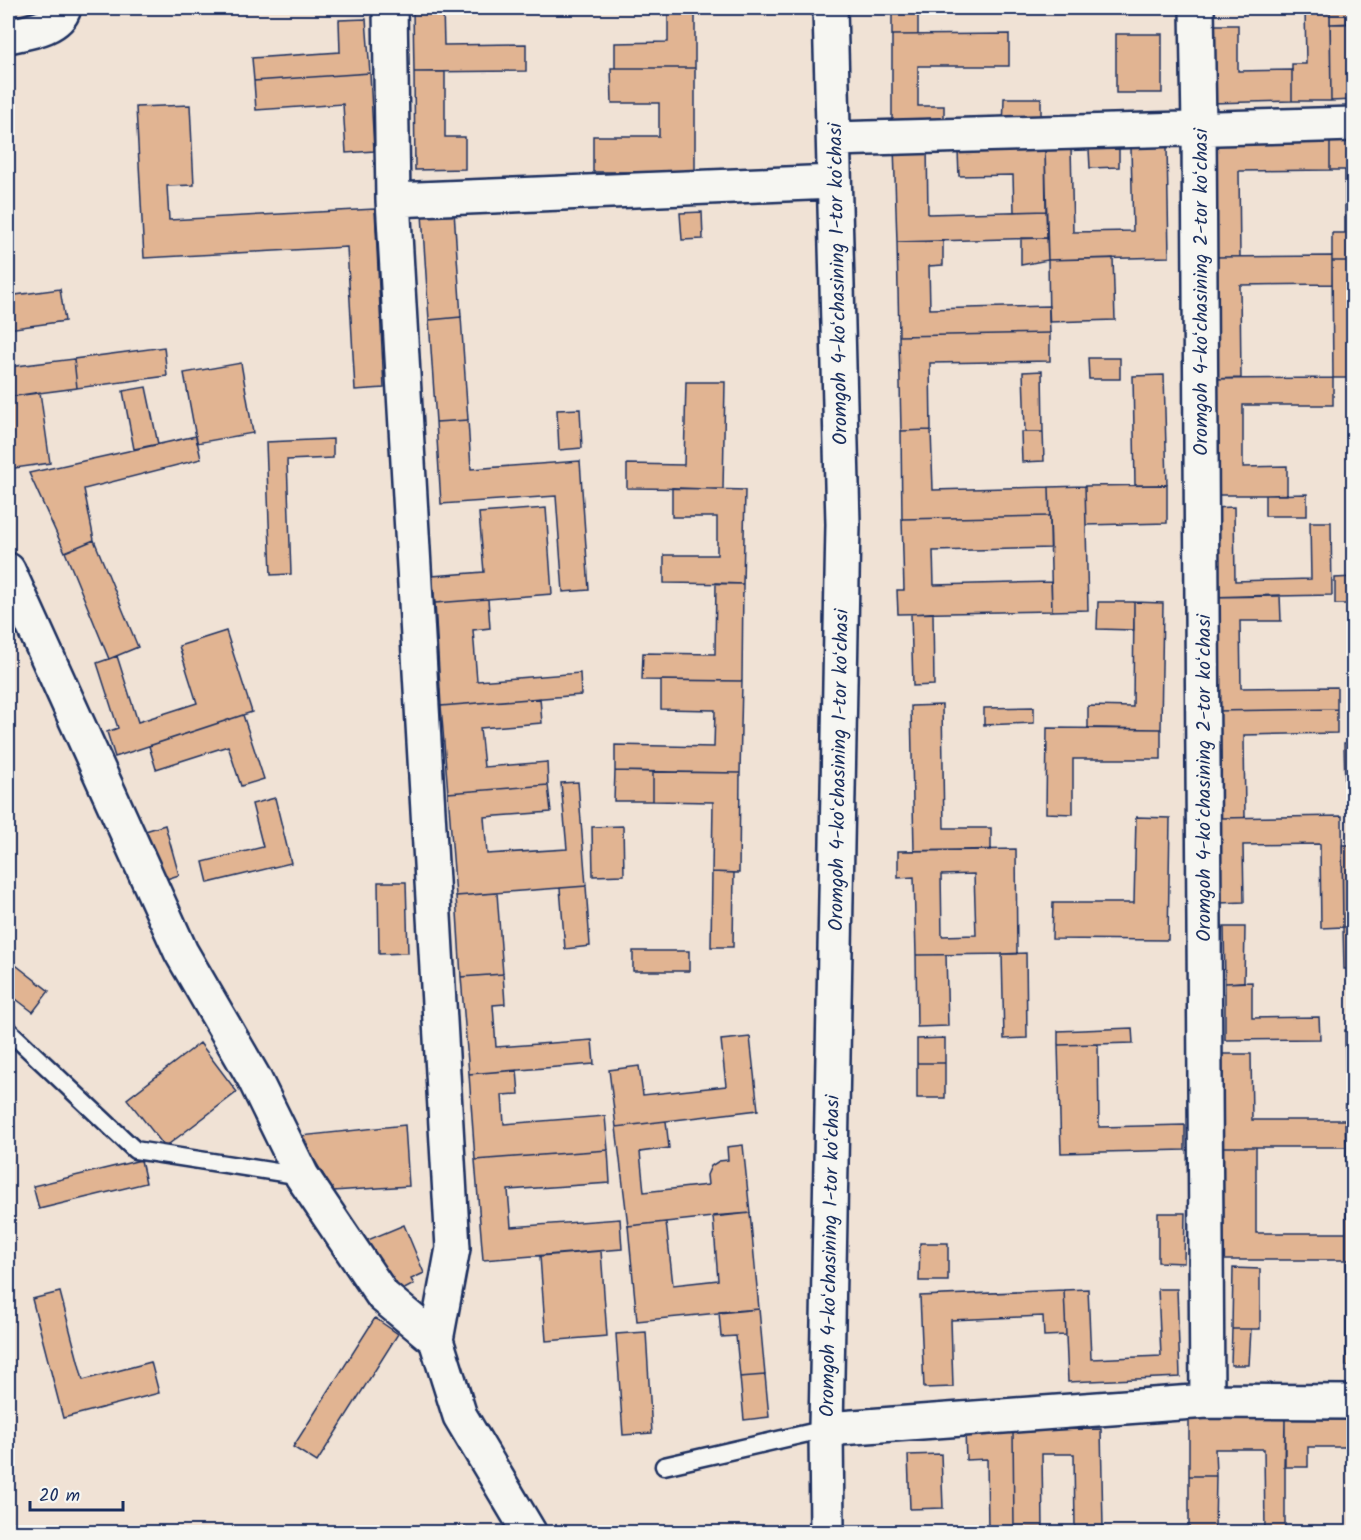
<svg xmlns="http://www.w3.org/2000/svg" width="1361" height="1540" font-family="Kalam,sans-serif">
<rect width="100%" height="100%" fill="#f0e2d5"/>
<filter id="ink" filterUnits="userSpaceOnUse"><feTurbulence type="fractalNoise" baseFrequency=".0167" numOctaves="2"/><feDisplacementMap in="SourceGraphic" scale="12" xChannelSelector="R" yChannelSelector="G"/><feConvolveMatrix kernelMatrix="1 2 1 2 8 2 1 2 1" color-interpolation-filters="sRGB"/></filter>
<g filter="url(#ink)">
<!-- building -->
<path fill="#e1b492" stroke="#1b2f5e" stroke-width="1.5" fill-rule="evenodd" d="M8,8h22l-22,5z
M413,8h30l1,37 82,-1v27l-112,1z
M668,8h27v60h-80v-25l53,-1z
M892,8h26v27h-26z
M1305,8h25l1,93h-39v-37h14z
M1330,8h17v16h-17z
M366,19l4,54 -116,8 -2,-23 88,-6 -1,-32z
M1354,23v77l-23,1 -1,-77z
M1211,25h27v46l54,-1v31l-81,2z
M1009,34v32h-91v40h26v27h-52v-98z
M1116,34h46v59h-46z
M611,68h84v104h-102v-36h66v-33h-47z
M414,72h31v65h20v32l-50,1z
M370,73l4,78 -28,2 -3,-49 -87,6 -2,-29z
M1004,98h37v32l-38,1z
M190,105l4,80 -27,1 2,34 206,-11 9,179 -29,2 -8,-143 -203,11 -8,-151z
M1208,139h122v31l-91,1 1,86h-31z
M1330,139h24v122h-22v-28h13v-63h-15z
M927,145l1,69 118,-3 1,27 -150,4 -3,-96z
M1167,147l2,110 -121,3 -3,-111 26,-1 2,84 60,-1 -2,-83z
M1045,149l1,62 -32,1 -1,-37 -54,1 -1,-25z
M1089,149h30v18l-29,1z
M454,211l7,106 -32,3 -7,-106z
M702,212l1,27 -21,1 -2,-27z
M1021,238h26l1,22 -27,5z
M943,241v24l-14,1 1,43 119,-3 1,27 -151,3 -2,-94z
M1332,256v28l-92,1 1,93 -31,1 -1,-122z
M1113,258l2,62 -66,2 -1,-62z
M1332,261h22v117h-21z
M60,289l5,32 -57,8v-33z
M461,317l7,103 -32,2 -7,-102z
M1050,333v28l-120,2 1,67 -30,1 -2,-95z
M164,347l3,29 -90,12 -3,-29z
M1088,358h32v21h-31z
M74,359l3,29 -69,9v-30z
M241,363l12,70 -56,10 -13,-70z
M1042,371l1,61h-18l-2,-60z
M1164,375l3,110h-32l-2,-109z
M1333,378v27h-90v62l44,-1v29h-77v-116z
M686,382h39l-2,107 -96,-1v-24l57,1z
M146,387l12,57 -24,5 -11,-58z
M40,392l10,71 -42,6v-72z
M580,409l2,39 -23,2 -2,-40z
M468,420l3,49 109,-8 9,129 -26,2 -7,-96 -115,8 -5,-82z
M931,430l2,60 116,-3 1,29 -148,3 -1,-88z
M1021,432h22l1,29 -22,1z
M196,436l5,23 -117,30 10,51 -29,12 -36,-79z
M333,439v19l-46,2 4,114 -20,1 -5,-133z
M1167,485v38l-81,2 -1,-39z
M1085,486l3,124 -36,1 -3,-124z
M672,488l73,2 -2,94 -79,-1v-28h53v-38h-45z
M1307,494v22h-42v-21z
M1234,507l1,74 76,-2 -1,-57h21l1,73 -120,2 -1,-89z
M546,508l6,86 -117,9 -3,-27 52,-4 -5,-59z
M1050,516l1,32 -118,3 1,34 117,-3 1,29 -154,3 -1,-24h7l-2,-71z
M94,540l44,107 -29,12 -44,-107z
M1354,577v27h-19v-26z
M716,583l27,1 -1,97 -100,-1 1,-27 72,1z
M1280,595l1,26h-41l1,67 96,-1v22l-124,2 -1,-114z
M488,599l2,29 -17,2 4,51 103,-8 1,22 -140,11 -6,-103z
M1098,602h36v28l-37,-1z
M1134,602l29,1 -2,126 -73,-1v-22l45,1z
M933,613l1,72 -21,1 -2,-72z
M226,631l26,81 -137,45 -8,-25 11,-4 -21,-65 20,-7 21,66 59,-19 -18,-57z
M661,680l81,1 -2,92 -125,-2v-26l99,2 1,-37 -54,-1z
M540,698l2,25 -62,5 4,39 63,-5 1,23 -100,8 -7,-87z
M942,705l2,123h47v22l-77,1 -3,-145z
M1034,707v16l-50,2v-17z
M1337,709v24l-93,2 1,83h-30l-2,-107z
M243,715l21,64 -23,7 -13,-40 -72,23 -7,-23z
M1047,728l114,1v30h-88v55l-27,-1z
M1344,743h10v45h-9z
M615,771l38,1v29h-39z
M653,772l87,1 -1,100 -27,-1 1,-70 -60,-1z
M578,782l8,104 -130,10 -8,-103 100,-8 3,27 -67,5 3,37 80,-5 -6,-66z
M275,798l16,65 -83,20 -5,-21 60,-15 -11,-43z
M1342,816l1,111 -22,1 -1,-84 -77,1 1,57 -24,1v-85z
M1136,817l34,1 -2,122 -116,-1 1,-36h81z
M165,825l14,50 -22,7 -15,-50z
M623,826l1,49 -31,1 -1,-49z
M1342,845h12v82h-11z
M1016,849l1,105 -101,1 -2,-78 -16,1v-27zM974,874l2,61 -34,1 -1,-61z
M712,872l22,1 -1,74h-22z
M378,882h28l2,71 -29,1z
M586,886l4,60 -25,3 -5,-61z
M497,893l6,81 -42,3 -5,-81z
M1224,927h21l-1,55 -19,1z
M1343,927h11v42h-10z
M633,951h56v20h-56z
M1026,953l1,85 -23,1 -2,-85z
M916,955h30l2,71 -31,1z
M8,959l41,32 -16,21 -25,-19z
M503,974l2,30 -12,1 3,42 96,-7 2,24 -125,10 -8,-97z
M1252,982v36l67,-1 1,22 -95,1v-57z
M1132,1028l1,15 -75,2v-14z
M1345,1030h9v78h-8z
M750,1037l8,73 -142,17 -7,-57 30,-4 4,29 83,-9 -5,-46z
M945,1038v25h-28v-24z
M200,1043l37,49 -72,55 -38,-48z
M1098,1044l1,83 86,-2v25l-124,3 -3,-108z
M1222,1054h29l1,66h93l1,27h-123z
M917,1063h28v35h-28z
M517,1070l2,24 -17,1 2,29 101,-8 3,34 -133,10 -6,-86z
M1346,1108h8v152h-8z
M666,1121l3,27 -29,4 4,40 64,-7 -1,-10 4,-9 8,-5 9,-1 -1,-13 16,-2 7,68 -122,13 -12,-99z
M405,1125l4,61 -76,5 -33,-55z
M1223,1147h33v86h90v27h-123z
M608,1150l2,33 -102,7 3,37 109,-8 2,30 -139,11 -8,-100z
M141,1160l5,23 -107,26 -6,-23z
M750,1213l9,96 -122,12 -9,-95 38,-4 7,63 45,-5 -5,-64z
M1158,1213h27l-1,50 -26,-1z
M404,1225l20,48 -13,6 3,5 -17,9 -34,-51z
M920,1243h28v38h-29z
M601,1251l6,85 -61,5 -6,-85z
M1346,1260h8v106h-8z
M1233,1268l27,1v60h-28z
M1088,1289l3,70 70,-3 -3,-67h19l3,88 -112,5 -4,-92z
M1064,1290l2,45 -22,1 -1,-20 -92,4 2,67 -29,1 -4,-92z
M60,1292l23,88 68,-18 8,31 -96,25 -31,-119z
M759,1309l6,66 -25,2 -4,-41 -15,1 -2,-25z
M375,1318l23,16 -81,128 -24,-15z
M1232,1329h19l-2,36h-18z
M646,1332l6,101 -29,2 -7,-101z
M765,1375l4,42 -25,3 -4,-43z
M1189,1419h96v113h-20l-1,-83h-49l1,27h-27z
M1285,1419h69v28h-46v20h-24z
M1101,1429l2,98h-28l-1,-73h-32l1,74h-29l-1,-98z
M1013,1430l1,98 -26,1 -1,-70 -21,1 -1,-29z
M941,1454l2,54 -33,1 -2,-54z
M1189,1476h27l-1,54h24v2h-50z
M1103,1527v5h-89v-4z
M1014,1528v4h-26v-3z"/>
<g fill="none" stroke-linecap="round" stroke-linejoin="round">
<defs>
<path id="lane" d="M8,1030l127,120 167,26
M664,1466l162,-37"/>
<path id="street" d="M390,8l3,192 60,1048 -17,92 24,76 69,116
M1197,8l2,119 8,1274 147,1
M8,36c18,-4 50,-7 56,-28
M834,139l520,-15
M393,200l441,-18
M8,570l173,382 73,126 48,98 81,120 53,44
M826,1429l381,-28
M827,1532l-1,-103 17,-905 -13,-516"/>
</defs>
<!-- lane casing -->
<use href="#lane" stroke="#1b2f5e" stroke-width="21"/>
<!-- street casing -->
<use href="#street" stroke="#1b2f5e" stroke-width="38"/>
<!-- lane -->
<use href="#lane" stroke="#f6f6f2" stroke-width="16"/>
<!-- street -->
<use href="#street" stroke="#f6f6f2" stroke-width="33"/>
</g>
</g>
<g text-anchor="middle" stroke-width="5" stroke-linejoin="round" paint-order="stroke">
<!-- street labels -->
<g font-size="20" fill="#1b2f5e" stroke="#f6f6f2">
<text transform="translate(837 284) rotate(-91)" y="7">Oromgoh 4-koʻchasining 1-tor koʻchasi</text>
<text transform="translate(1200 292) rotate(-90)" y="7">Oromgoh 4-koʻchasining 2-tor koʻchasi</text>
<text transform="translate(838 770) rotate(-89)" y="7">Oromgoh 4-koʻchasining 1-tor koʻchasi</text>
<text transform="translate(1203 778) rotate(-90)" y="7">Oromgoh 4-koʻchasining 2-tor koʻchasi</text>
<text transform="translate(829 1256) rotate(-89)" y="7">Oromgoh 4-koʻchasining 1-tor koʻchasi</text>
</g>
</g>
<!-- margin -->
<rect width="1361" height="1540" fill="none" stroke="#f6f6f2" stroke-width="30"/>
<rect x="15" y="15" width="1331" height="1510" fill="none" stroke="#1b2f5e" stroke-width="2" filter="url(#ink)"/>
<!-- scale -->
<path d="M30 1501v9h93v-9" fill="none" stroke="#1b2f5e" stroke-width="3"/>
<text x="39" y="1501" font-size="18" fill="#1b2f5e" stroke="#f6f6f2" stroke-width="4.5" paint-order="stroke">20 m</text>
</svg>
